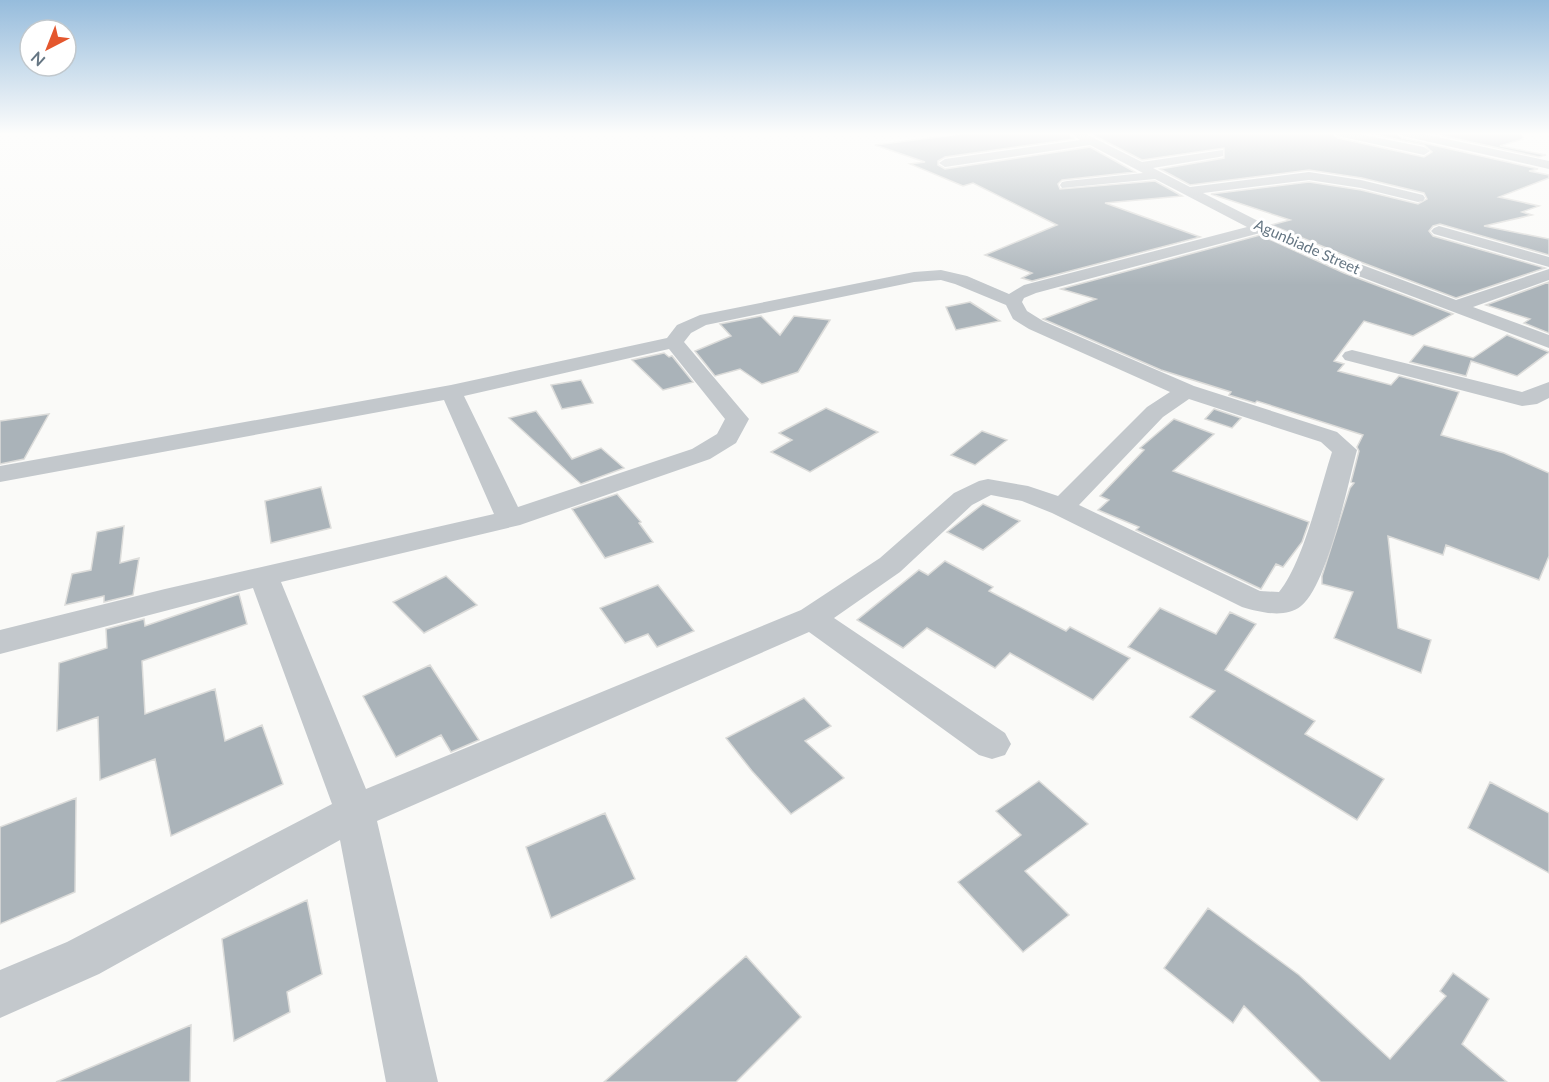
<svg xmlns="http://www.w3.org/2000/svg" width="1549" height="1082" font-family="Lato,sans-serif">
<rect width="100%" height="100%" fill="#fafaf8"/>
<!-- building -->
<path fill="#aab3b9" stroke="#dcdcda" stroke-width="1.5" d="M969,133h99l6,6 -129,18 -7,4v4l7,4 145,-22 45,25 -73,8 -4,4 2,5 95,-8 27,15 -77,7 95,34 -168,44 -10,-3 10,-5 -47,-18 72,-30 -84,-42 -10,3 -53,-22 15,-2 -50,-17z
M1089,133h242l7,5 86,19 8,-5 -8,-7 -58,-12h30l6,5 136,31 -9,2 20,4v3l-50,19 40,9 -17,6 10,3 -48,11 65,13v16l-109,-31 -7,2 -4,5 4,5 112,32 -89,30 -98,-37 -87,-36 19,-5 -79,-26 98,-12 52,8 57,14 9,-5 -3,-6 -62,-15 -53,-8 -119,15 -30,-16 64,-11v-10l-82,12z
M1430,133h92l1,6 -23,7 46,9 -7,2z
M1260,235l84,38 109,41 -40,22 -49,-15 -30,40 10,3 -6,7 53,14 8,-9 60,16 -18,43 63,18 45,20v83l-10,24 -93,-35 -3,10 -55,-19 10,92 33,12 -10,33 -87,-35 19,-46 -31,-8v-8l28,-88 4,-5 -3,-1 8,-31 -2,-4 6,-12 -106,-34 -2,2 -26,-8 2,-3 -70,-22 -118,-51 53,-20 -35,-10z
M1549,282v51l-25,-10 6,-4 -44,-14z
M970,302l30,19 -44,9 -10,-23z
M761,316l19,19 14,-19 36,4 -32,52 -36,12 -22,-15 -25,7 -20,-25 36,-15 -11,-12z
M1507,335l42,17 -32,24 -46,-15 -5,15 -56,-14 14,-17 49,13z
M664,353l5,4 3,-1 21,26 -30,8 -31,-30z
M581,380l12,23 -31,6 -11,-24z
M826,408l52,24 -68,40 -39,-20 21,-12 -13,-7z
M1214,409l27,9 -9,10 -27,-9z
M536,411l36,48 29,-11 23,20 -43,16 -72,-66z
M49,414l-25,45 -24,5v-43z
M1174,419l40,15 -41,37 136,51 -7,20 -19,25 -7,-3 -15,25 -125,-59 3,-3 -41,-17 11,-10 -9,-4 44,-46 -4,-2z
M982,431l25,9 -32,25 -24,-10z
M321,487l10,41 -60,15 -6,-42z
M617,494l24,28 -2,1 14,19 -48,16 -33,-49z
M983,504l37,17 -37,29 -36,-18z
M124,526l-4,37 19,-5 -6,37 -29,7v-6l-39,9 7,-31 19,-4 6,-38z
M945,561l48,26 -4,4 77,40 4,-4 60,31 -37,42 -83,-47 -15,15 -68,-40 -24,20 -46,-28 62,-50 9,5z
M446,576l31,29 -53,28 -31,-31z
M658,585l36,46 -37,16 -9,-13 -23,9 -25,-35z
M239,594l8,30 -105,37 3,53 70,-25 10,52 37,-16 21,59 -112,52 -16,-77 -55,21 -2,-63 -41,14 2,-68 48,-15 -1,-19 38,-10 1,7z
M1160,608l56,26 14,-22 26,12 -31,46 90,51 -10,13 79,45 -27,41 -167,-103 25,-26 -87,-44z
M430,665l49,75 -28,12 -10,-17 -45,22 -33,-61z
M804,698l27,28 -26,15 39,37 -53,36 -39,-43 -26,-33z
M1039,781l49,43 -63,47 44,44 -46,37 -65,-70 63,-47 -25,-24z
M1490,782l59,31v60l-81,-45z
M76,798l-1,94 -75,32v-97z
M605,813l30,66 -84,39 -25,-71z
M307,900l15,74 -35,18 3,20 -56,29 -12,-102z
M1208,908l91,67 91,84 56,-63 -6,-5 13,-18 36,26 -27,45 45,38h-186l-77,-76 -11,17 -69,-55z
M746,956l55,61 -65,65h-132z
M191,1025l-1,57h-134z"/>
<g fill="none" stroke-linecap="round" stroke-linejoin="round">
<!-- minor -->
<path fill="#c3c8cc" fill-rule="evenodd" d="M1070,133h14l58,29 81,-12v6l-4,1 -66,11 37,19 119,-15 52,8 62,15 2,3 -2,3 -5,1 -57,-14 -52,-8 -106,13 63,32 91,38 99,37 93,-31v11l-76,27 76,28v13l-204,-77 -85,-38 -224,60 -12,5 -2,4 5,9 16,10 151,65 143,46 20,18c-9,34 -30,136 -56,156 -16,13 -42,6 -59,1l-190,-94 -30,-12 -31,-6 -19,10 -72,67 -66,46 171,115 6,11 -6,11 -13,4 -13,-4 -170,-123 -432,189 61,261h-52l-46,-242 -241,134 -99,44v-48l67,-28 265,-138 -79,-216 -253,66v-24l165,-41 329,-75 -50,-114 -444,82v-16l451,-81 216,-47 10,-13 23,-10 214,-43 27,-2 26,6 42,18 15,-9 223,-58 -92,-48 -93,9 -2,-3 2,-3 5,-1 76,-8 -53,-28 -145,22 -6,-4 6,-4 135,-19zM941,280l14,4 51,21 7,14 16,10 141,63 -23,15 -89,89 -30,-10 -40,-7 -9,2 -25,12 -74,65 -79,52 -435,179 -85,-207 239,-57 190,-66 26,-16 13,-24 -65,-77 7,-9 15,-8 208,-43zM669,349l56,70 -8,15 -25,15 -174,58 -54,-111zM1189,399l132,43 11,10c-12,37 -29,111 -53,140l-19,-1 -181,-86 84,-88z
M1333,133h21l70,14 6,4 -6,4 -86,-19z
M1398,133h21l130,28v8l-146,-33z
M1439,226l110,31v10l-115,-33 -3,-3 3,-3z
M1352,350l170,42 27,-10v16l-12,6 -15,2 -177,-46 -3,-4 3,-4z"/>
</g>
<!-- sky -->
<linearGradient id="sky" x2="0" y2="1"><stop stop-color="#96bcdc"/><stop offset="0.47" stop-color="#fdfdfc"/><stop offset="1" stop-color="#fdfdfc" stop-opacity="0"/></linearGradient>
<rect width="1549" height="285" fill="url(#sky)"/>
<g text-anchor="middle" stroke-width="6" stroke-linejoin="round" paint-order="stroke">
<!-- far-street labels -->
<g font-size="15" fill="#657683" stroke="#fff">
<text transform="translate(1307 247) rotate(24)" y="5">Agunbiade Street</text>
</g>
</g>
<!-- north arrow -->
<g transform="translate(48 48) rotate(222)"><circle r="28" fill="#ffffff" stroke="#c1c8cd" stroke-width="1.5"/>
<path d="M0-4.5L10 22L0 15L-10 22Z" fill="#e4572e"/>
<text y="-9" font-size="16" font-weight="bold" text-anchor="middle" fill="#657683">N</text>
</g>
</svg>
